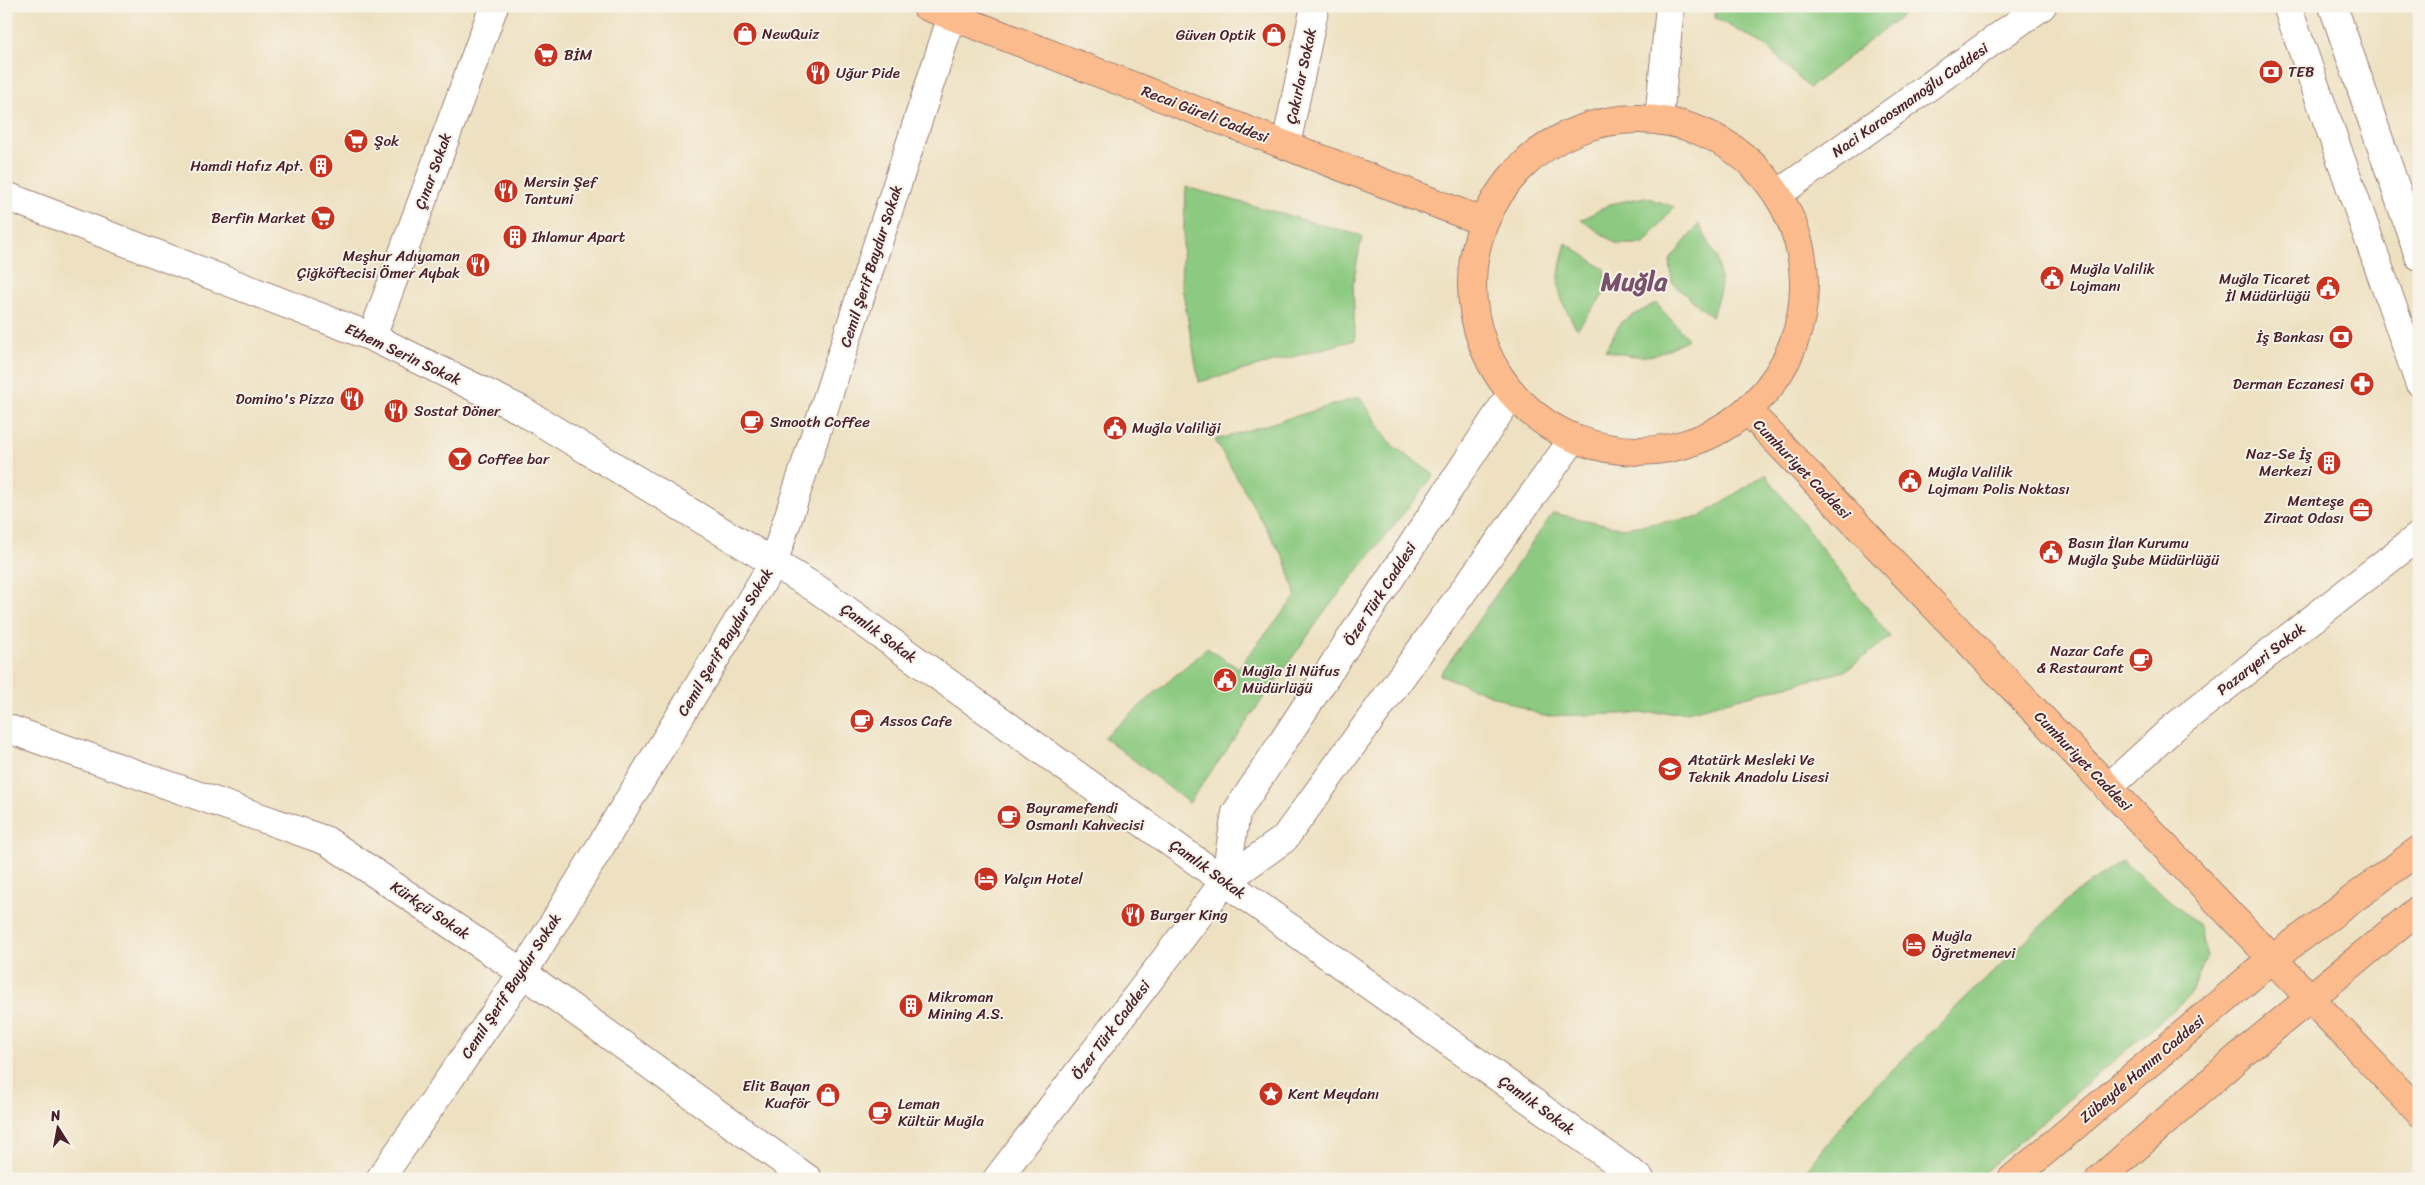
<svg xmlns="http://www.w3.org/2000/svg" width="2425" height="1185" font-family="Sriracha,sans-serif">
<rect width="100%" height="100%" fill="#f7f3e8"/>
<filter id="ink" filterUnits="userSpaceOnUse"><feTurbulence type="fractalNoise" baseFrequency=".02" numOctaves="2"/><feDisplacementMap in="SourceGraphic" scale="10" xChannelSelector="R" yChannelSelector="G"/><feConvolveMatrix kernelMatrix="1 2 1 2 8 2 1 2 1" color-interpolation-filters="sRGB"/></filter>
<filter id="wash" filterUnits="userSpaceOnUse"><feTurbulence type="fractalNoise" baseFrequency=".0096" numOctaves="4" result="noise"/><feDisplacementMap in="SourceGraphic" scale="20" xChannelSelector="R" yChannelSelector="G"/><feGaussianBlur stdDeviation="1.12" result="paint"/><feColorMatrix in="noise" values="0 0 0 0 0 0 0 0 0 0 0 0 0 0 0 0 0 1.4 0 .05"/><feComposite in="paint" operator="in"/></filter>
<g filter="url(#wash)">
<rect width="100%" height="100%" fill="#eee1c1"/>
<!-- green -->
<path fill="#8dca81" stroke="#6c7456" d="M1715,6h199l-105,82 -44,-43 -50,-27z
M1186,187l176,49 -9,47 2,57 -156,42 -18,-101z
M1645,197l29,10 -30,37h-27l-36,-24 29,-16z
M1699,224l18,34 4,28 -9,31 -40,-34 -2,-23z
M1566,243l38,26 4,20 -31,40c-22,-36 -22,-46 -11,-86z
M1656,303l32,36c-36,20 -43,21 -83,11l16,-28z
M1360,397l32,48 42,30 -108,135 -137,193 -85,-66 103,-89 31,20 58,-72 -10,-34 -71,-122z
M1765,474l125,163 -45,34 -158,41 -144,4 -103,-41 113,-162 69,15 78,-11z
M2122,861l76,63 9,32 -17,39 -214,184h-177l64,-81 211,-204z"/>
</g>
<g filter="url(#ink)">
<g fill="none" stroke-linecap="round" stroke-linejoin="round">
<defs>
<path id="minor" d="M2287,6l132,376
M2333,6l86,250
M1659,119l11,-113
M1286,145l29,-139
M1778,194l264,-188
M6,196l366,141 149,73 296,179 823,590
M372,337l122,-331
M6,728l321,113 196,132 285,206
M2108,788l65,-60 246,-192
M1225,881l11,-68 276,-420
M380,1179l143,-206 250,-409 179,-548
M997,1179l228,-298 59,-42 290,-401"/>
<path id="major" d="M926,6l558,216
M1472 285a166 166 0 1 1 332 0a166 166 0 1 1-332 0Z
M1747,410l672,702
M2012,1179l260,-220 147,-109
M2100,1179l143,-126 176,-144"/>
</defs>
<!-- minor casing -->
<use href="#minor" stroke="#9c8076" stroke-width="30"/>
<!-- major casing -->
<use href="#major" stroke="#9c8076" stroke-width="30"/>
<!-- minor -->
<use href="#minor" stroke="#fff" stroke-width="28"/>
<!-- major -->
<use href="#major" stroke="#fbbb8c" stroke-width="28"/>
</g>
</g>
<!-- icons -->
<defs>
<symbol id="shop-disc" viewBox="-11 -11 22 22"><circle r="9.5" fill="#c8321e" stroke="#f7f3e8"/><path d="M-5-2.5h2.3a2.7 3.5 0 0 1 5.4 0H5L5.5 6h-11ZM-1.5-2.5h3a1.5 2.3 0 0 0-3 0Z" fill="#fff"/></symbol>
<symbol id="supermarket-disc" viewBox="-11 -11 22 22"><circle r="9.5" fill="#c8321e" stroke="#f7f3e8"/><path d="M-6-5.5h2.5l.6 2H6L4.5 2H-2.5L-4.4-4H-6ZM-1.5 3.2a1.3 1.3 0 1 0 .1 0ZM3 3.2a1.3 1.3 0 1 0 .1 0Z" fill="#fff"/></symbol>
<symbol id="bank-disc" viewBox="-11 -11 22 22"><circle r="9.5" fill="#c8321e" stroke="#f7f3e8"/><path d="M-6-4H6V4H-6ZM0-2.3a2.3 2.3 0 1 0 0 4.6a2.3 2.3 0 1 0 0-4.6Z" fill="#fff"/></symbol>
<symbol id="restaurant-disc" viewBox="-11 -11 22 22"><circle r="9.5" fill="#c8321e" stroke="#f7f3e8"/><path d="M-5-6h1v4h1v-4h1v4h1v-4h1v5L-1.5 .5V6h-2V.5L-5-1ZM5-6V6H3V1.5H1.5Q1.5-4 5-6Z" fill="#fff"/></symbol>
<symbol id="building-disc" viewBox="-11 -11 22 22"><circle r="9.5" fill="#c8321e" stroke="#f7f3e8"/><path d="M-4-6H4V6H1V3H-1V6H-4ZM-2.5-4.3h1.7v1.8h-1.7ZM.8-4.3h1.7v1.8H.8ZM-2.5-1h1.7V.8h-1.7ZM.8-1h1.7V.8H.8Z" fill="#fff"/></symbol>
<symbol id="civic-disc" viewBox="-11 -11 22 22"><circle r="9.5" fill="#c8321e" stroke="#f7f3e8"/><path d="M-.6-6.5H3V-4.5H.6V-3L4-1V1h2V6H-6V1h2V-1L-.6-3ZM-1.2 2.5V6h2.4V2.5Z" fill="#fff"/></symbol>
<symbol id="pharmacy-disc" viewBox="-11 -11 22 22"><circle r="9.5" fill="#c8321e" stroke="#f7f3e8"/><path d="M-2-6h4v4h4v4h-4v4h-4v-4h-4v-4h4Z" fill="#fff"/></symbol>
<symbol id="cafe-disc" viewBox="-11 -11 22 22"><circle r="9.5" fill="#c8321e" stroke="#f7f3e8"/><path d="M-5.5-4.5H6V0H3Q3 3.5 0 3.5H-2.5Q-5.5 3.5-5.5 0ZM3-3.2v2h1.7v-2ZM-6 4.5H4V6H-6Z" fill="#fff"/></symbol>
<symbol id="bar-disc" viewBox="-11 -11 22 22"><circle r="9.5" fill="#c8321e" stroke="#f7f3e8"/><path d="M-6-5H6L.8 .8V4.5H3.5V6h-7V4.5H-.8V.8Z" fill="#fff"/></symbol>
<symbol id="office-disc" viewBox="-11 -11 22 22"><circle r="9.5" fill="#c8321e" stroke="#f7f3e8"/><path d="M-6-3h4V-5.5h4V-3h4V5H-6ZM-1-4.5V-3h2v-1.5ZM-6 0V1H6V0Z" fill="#fff"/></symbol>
<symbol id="school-disc" viewBox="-11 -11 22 22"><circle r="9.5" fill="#c8321e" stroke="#f7f3e8"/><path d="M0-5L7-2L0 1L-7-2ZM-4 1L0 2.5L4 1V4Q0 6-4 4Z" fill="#fff"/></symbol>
<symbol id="hotel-disc" viewBox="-11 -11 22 22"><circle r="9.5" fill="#c8321e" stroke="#f7f3e8"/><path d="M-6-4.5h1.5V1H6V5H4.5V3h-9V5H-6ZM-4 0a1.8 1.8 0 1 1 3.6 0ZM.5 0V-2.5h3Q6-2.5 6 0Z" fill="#fff"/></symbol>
<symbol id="sight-disc" viewBox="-11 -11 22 22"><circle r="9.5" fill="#c8321e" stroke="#f7f3e8"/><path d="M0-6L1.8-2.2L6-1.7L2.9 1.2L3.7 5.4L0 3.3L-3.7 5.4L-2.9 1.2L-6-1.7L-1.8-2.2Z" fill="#fff"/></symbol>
</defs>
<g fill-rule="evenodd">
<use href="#shop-disc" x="731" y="20" width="28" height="28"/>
<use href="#shop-disc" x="1260" y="21" width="28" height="28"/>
<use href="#supermarket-disc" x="532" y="41" width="28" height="28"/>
<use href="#bank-disc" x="2257" y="58" width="28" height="28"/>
<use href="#restaurant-disc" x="804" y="59" width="28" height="28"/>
<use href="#supermarket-disc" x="342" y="127" width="28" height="28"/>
<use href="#building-disc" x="307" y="152" width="28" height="28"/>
<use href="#restaurant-disc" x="492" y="177" width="28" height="28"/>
<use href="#supermarket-disc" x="309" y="204" width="28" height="28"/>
<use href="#building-disc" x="501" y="223" width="28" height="28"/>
<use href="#restaurant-disc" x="464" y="251" width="28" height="28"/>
<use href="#civic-disc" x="2038" y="264" width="28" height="28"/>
<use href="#civic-disc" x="2314" y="274" width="28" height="28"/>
<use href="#bank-disc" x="2327" y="323" width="28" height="28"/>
<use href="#pharmacy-disc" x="2348" y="370" width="28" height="28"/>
<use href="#restaurant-disc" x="338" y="385" width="28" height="28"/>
<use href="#restaurant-disc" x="382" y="397" width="28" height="28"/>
<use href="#cafe-disc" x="738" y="408" width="28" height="28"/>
<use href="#civic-disc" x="1101" y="414" width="28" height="28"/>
<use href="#bar-disc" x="446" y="445" width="28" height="28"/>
<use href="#building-disc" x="2315" y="449" width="28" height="28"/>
<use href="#civic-disc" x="1896" y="467" width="28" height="28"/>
<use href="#office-disc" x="2347" y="496" width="28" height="28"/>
<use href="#civic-disc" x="2037" y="538" width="28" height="28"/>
<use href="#cafe-disc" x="2127" y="646" width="28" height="28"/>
<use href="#civic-disc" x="1211" y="666" width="28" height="28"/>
<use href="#cafe-disc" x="848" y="707" width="28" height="28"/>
<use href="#school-disc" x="1656" y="755" width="28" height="28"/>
<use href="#cafe-disc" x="995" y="803" width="28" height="28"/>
<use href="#hotel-disc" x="972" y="865" width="28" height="28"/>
<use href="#restaurant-disc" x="1119" y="901" width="28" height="28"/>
<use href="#hotel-disc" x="1900" y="931" width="28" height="28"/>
<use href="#building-disc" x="897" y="992" width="28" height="28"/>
<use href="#sight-disc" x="1257" y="1080" width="28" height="28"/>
<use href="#shop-disc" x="814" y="1081" width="28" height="28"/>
<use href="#cafe-disc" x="866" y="1099" width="28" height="28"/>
</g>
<g text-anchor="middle" stroke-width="4" stroke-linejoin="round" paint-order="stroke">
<!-- poi labels -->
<g font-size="15" fill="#4a1f2b" stroke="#f7f3e8" text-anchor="start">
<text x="762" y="39">NewQuiz</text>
<text x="1256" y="40" text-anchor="end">Güven Optik</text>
<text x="564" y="60">BİM</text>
<text x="2288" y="77">TEB</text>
<text x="836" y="78">Uğur Pide</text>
<text x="374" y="146">Şok</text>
<text x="304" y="171" text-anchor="end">Hamdi Hafız Apt.</text>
<text x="524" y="187">Mersin Şef<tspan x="524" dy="17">Tantuni</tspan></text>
<text x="306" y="223" text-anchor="end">Berfin Market</text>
<text x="532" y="242">Ihlamur Apart</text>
<text x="460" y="261" text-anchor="end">Meşhur Adıyaman<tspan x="460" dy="17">Çiğköftecisi Ömer Aybak</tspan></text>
<text x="2070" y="274">Muğla Valilik<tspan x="2070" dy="17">Lojmanı</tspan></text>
<text x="2310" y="284" text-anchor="end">Muğla Ticaret<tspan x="2310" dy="17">İl Müdürlüğü</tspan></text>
<text x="2324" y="342" text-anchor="end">İş Bankası</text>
<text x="2344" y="389" text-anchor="end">Derman Eczanesi</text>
<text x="334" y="404" text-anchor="end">Domino's Pizza</text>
<text x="414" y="416">Sostat Döner</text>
<text x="770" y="427">Smooth Coffee</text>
<text x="1132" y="433">Muğla Valiliği</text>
<text x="2312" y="459" text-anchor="end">Naz-Se İş<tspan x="2312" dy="17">Merkezi</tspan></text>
<text x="478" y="464">Coffee bar</text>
<text x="1928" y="477">Muğla Valilik<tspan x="1928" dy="17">Lojmanı Polis Noktası</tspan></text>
<text x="2344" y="506" text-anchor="end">Menteşe<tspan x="2344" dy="17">Ziraat Odası</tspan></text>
<text x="2068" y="548">Basın İlan Kurumu<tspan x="2068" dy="17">Muğla Şube Müdürlüğü</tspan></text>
<text x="2124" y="656" text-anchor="end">Nazar Cafe<tspan x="2124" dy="17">&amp; Restaurant</tspan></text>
<text x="1242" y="676">Muğla İl Nüfus<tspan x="1242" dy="17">Müdürlüğü</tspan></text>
<text x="880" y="726">Assos Cafe</text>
<text x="1688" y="765">Atatürk Mesleki Ve<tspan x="1688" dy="17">Teknik Anadolu Lisesi</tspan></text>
<text x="1026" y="813">Bayramefendi<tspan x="1026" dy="17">Osmanlı Kahvecisi</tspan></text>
<text x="1004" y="884">Yalçın Hotel</text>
<text x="1150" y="920">Burger King</text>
<text x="1932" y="941">Muğla<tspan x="1932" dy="17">Öğretmenevi</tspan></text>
<text x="928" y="1002">Mikroman<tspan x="928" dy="17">Mining A.S.</tspan></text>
<text x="810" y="1091" text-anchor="end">Elit Bayan<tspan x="810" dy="17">Kuaför</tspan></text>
<text x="1288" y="1099">Kent Meydanı</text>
<text x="898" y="1109">Leman<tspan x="898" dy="17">Kültür Muğla</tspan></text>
</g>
<!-- street labels -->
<g font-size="15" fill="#4a1f2b" stroke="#f7f3e8">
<text transform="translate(1301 76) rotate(-78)" y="5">Çakırlar Sokak</text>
<text transform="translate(1910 100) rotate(-35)" y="5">Naci Karaosmanoğlu Caddesi</text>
<text transform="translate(1205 114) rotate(21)" y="5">Recai Güreli Caddesi</text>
<text transform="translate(433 171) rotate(-70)" y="5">Çınar Sokak</text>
<text transform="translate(871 266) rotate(-72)" y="5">Cemil Şerif Baydur Sokak</text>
<text transform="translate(403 354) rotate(25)" y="5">Ethem Serin Sokak</text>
<text transform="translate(1802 469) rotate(46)" y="5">Cumhuriyet Caddesi</text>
<text transform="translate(1380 594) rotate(-57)" y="5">Özer Türk Caddesi</text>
<text transform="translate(879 633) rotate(36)" y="5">Çamlık Sokak</text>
<text transform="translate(725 642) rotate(-59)" y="5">Cemil Şerif Baydur Sokak</text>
<text transform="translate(2261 659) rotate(-38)" y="5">Pazaryeri Sokak</text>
<text transform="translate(2083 761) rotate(46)" y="5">Cumhuriyet Caddesi</text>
<text transform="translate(1208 869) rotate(36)" y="5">Çamlık Sokak</text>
<text transform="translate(430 910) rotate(34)" y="5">Kürkçü Sokak</text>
<text transform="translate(511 986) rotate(-57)" y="5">Cemil Şerif Baydur Sokak</text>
<text transform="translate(1111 1030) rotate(-53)" y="5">Özer Türk Caddesi</text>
<text transform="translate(2142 1069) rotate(-40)" y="5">Zübeyde Hanım Caddesi</text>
<text transform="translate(1537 1105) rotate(36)" y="5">Çamlık Sokak</text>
</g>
<!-- town labels -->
<g font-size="25" font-weight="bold" fill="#7a516c" stroke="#f7f3e8">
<text x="1634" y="290">Muğla</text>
</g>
</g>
<!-- margin -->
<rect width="2425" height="1185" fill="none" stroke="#f7f3e8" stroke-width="25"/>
<!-- north arrow -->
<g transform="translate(58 1128) rotate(349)" stroke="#f7f3e8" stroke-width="4" paint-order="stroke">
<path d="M0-4L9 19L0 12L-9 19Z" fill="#4a1f2b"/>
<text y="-8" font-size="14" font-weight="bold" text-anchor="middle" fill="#4a1f2b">N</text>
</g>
</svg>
